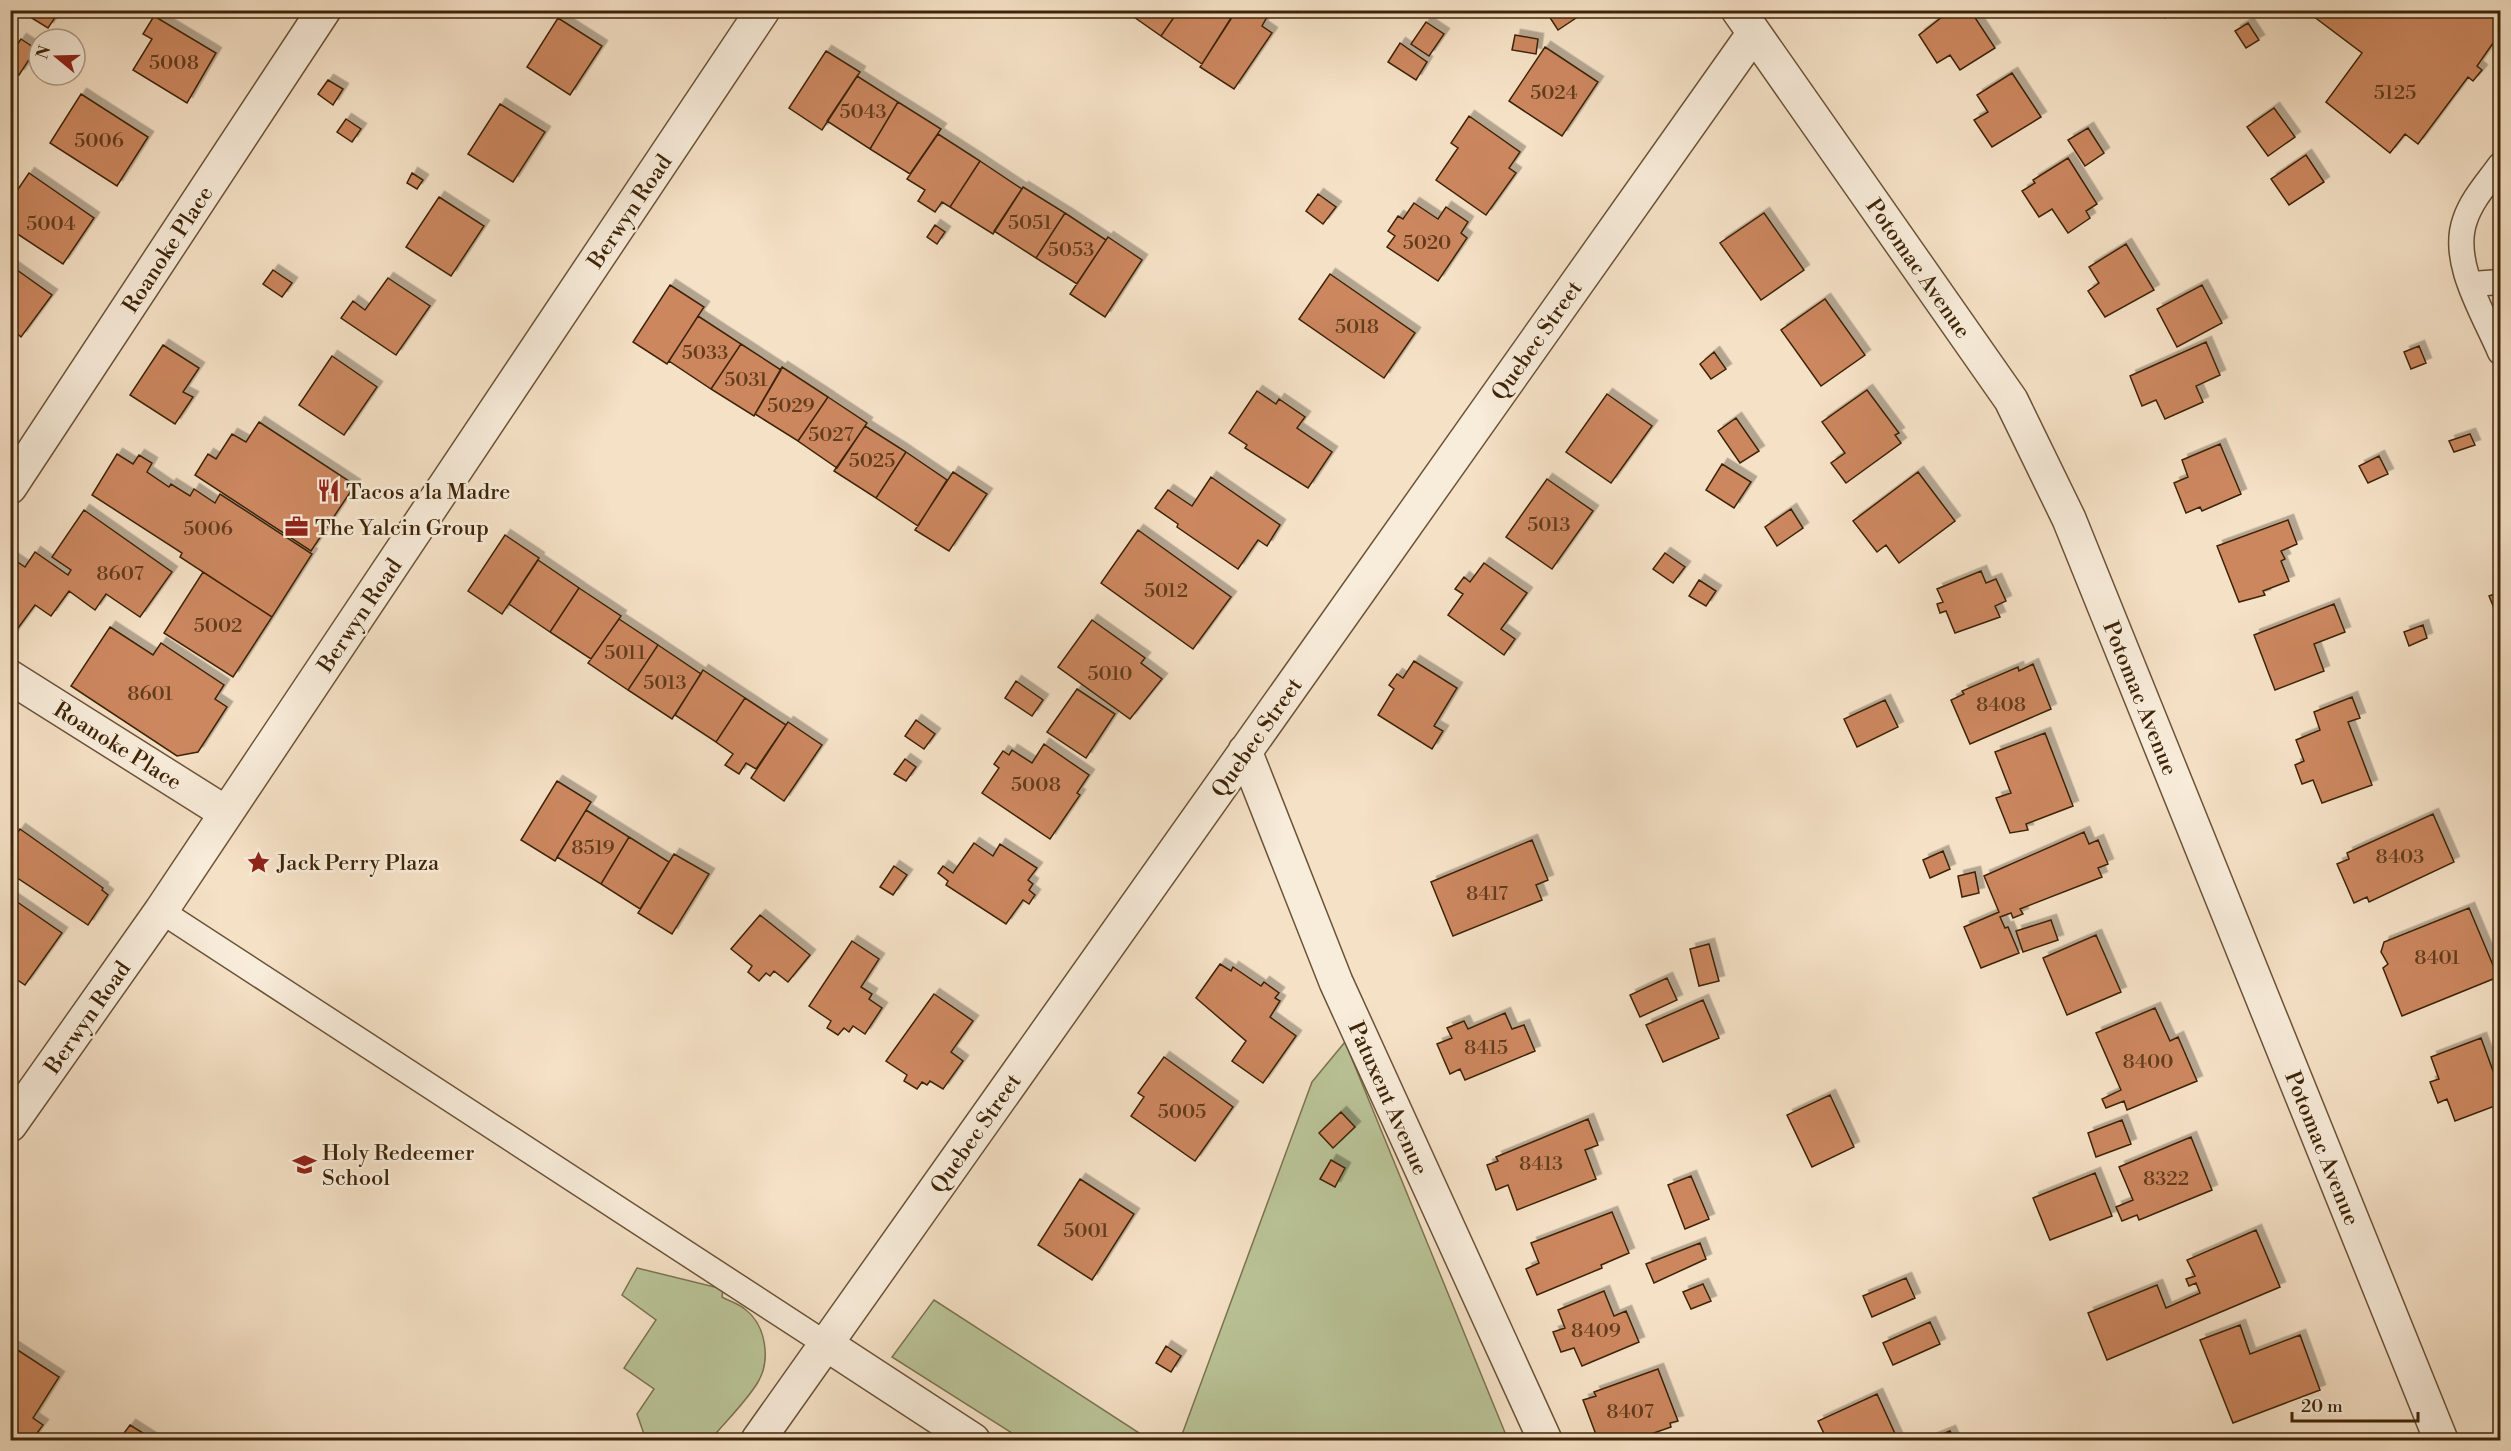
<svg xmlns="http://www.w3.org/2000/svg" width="2511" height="1451" font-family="'Libre Bodoni',serif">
<defs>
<filter id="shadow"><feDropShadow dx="5.5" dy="-5.5" stdDeviation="0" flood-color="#0004"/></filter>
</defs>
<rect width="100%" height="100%" fill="#f5e1c6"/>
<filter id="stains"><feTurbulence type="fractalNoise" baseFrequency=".00333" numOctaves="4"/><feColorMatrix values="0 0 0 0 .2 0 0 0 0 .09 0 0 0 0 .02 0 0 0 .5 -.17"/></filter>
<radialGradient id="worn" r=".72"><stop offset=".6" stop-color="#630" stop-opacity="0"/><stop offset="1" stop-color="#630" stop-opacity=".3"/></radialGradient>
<!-- green -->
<path fill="#b9c397" stroke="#7c744f" stroke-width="1.5" d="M1345,1042l163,398h-328l132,-358z
M637,1268l86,21 -1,8c7,4 18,7 24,13 20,16 25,50 12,72 -12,20 -32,39 -47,57l-65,1 -9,-26 17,-25 -30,-21 32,-48 -34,-25z
M934,1300l216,140h-127l-131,-83z"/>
<!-- building -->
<path fill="#cc875e" stroke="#3e2407" stroke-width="1.5" filter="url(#shadow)" d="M34,10h26l-12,18 -18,-11z
M1124,10h55l-18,26z
M1179,10h40l12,9 -29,45 -41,-28z
M1236,10h21l10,7 -5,9 10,7 -38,56 -34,-22z
M1462,10h15l-3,7z
M1545,10h43l-30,20z
M1951,10h19l25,38 -35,22 -10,-15 -13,8 -18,-28z
M2161,10h16l-12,8z
M2305,10h191l4,4v19l-23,33 5,4 -9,11 -5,-4 -50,67 -13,-10 -15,19 -64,-51 36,-49z
M154,16l62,37 -29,50 -54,-33 19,-31 -9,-5z
M558,18l44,28 -32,49 -43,-28z
M1426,22l18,12 -15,22 -18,-12z
M2248,23l11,17 -13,8 -11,-17z
M1515,35l23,4 -2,15 -24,-4z
M21,39l15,10 -17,26 -9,-6v-14z
M1400,43l27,19 -11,18 -28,-18z
M1545,47l53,35 -36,54 -53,-35z
M826,51l34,21 -38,58 -33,-22z
M2012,73l29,44 -49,30 -18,-27 14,-8 -11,-17z
M857,76l41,26 -28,47 -43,-28z
M328,80l15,9 -10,16 -15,-11z
M81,94l67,43 -31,49 -67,-43z
M898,102l43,27 -31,45 -40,-25z
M500,104l45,28 -32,50 -45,-28z
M2274,108l21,29 -27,19 -21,-29z
M1469,116l51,36 -11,16 7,5 -30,42 -50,-35 22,-32 -7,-5z
M346,119l15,10 -9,13 -15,-10z
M2088,128l16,25 -19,13 -17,-26z
M938,134l42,27 -30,46 -8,-5 -7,10 -17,-11 7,-11 -18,-11z
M2306,155l18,27 -35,23 -18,-26z
M2068,158l29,46 -11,7 4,7 -22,15 -16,-24 -13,8 -17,-26 13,-8 -2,-3z
M980,161l42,28 -29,45 -43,-27z
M29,173l65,45 -31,46 -53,-35v-28z
M412,173l11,7 -6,9 -10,-6z
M1023,187l42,26 -29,45 -42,-27z
M1318,194l18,13 -13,17 -17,-13z
M439,197l45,29 -33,50 -45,-29z
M1414,203l24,16 8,-12 22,15 -7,11 6,5 -29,43 -51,-34 8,-11 -7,-5 10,-15 5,3z
M1065,213l41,27 -29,44 -41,-26z
M1764,213l40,57 -43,30 -41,-57z
M935,225l10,7 -8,12 -10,-7z
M1108,237l34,23 -37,57 -35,-23z
M2126,244l28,46 -49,27 -17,-26 11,-8 -10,-16z
M10,265l42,30 -31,42 -8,-7 -3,4z
M273,270l19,13 -10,14 -19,-13z
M1330,274l85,59 -31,45 -85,-59z
M388,278l42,28 -34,49 -55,-37 12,-17 12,9z
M670,285l34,22 -37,57 -34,-22z
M2202,285l20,38 -45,24 -20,-38z
M1825,299l40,56 -44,31 -40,-56z
M698,316l43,28 -30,45 -42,-28z
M2206,342l14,33 -24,11 7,16 -38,17 -9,-19 -14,6 -12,-30z
M741,344l40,26 -27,46 -43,-27z
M163,345l36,23 -16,24 10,5 -18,27 -45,-29z
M2419,346l7,17 -15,6 -7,-17z
M1714,352l12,17 -15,10 -11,-15z
M332,356l45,31 -33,48 -45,-30z
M782,367l46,30 -30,44 -43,-27z
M1867,390l32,43 -4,2 6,8 -55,40 -15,-20 14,-10 -23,-31z
M1257,391l19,13 3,-5 26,18 -8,11 35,24 -24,36 -63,-40 2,-3 -18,-12z
M1607,394l45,32 -41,57 -45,-31z
M828,397l39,26 -30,45 -39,-27z
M1736,418l23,33 -19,12 -22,-32z
M259,422l96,63 -44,66 -116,-76 13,-21 8,5 16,-25 14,8z
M865,426l41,26 -30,46 -42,-27z
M2470,434l5,11 -21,7 -5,-11z
M2220,444l21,50 -39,17 -2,-4 -14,6 -12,-30 14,-6 -6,-17z
M906,452l41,28 -29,46 -42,-28z
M117,454l16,10 6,-9 13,8 -5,9 22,15 2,-3 19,12 4,-7 21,14 5,-9 92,60 -40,63 -92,-60 2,-4 -90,-58z
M2379,456l9,18 -20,9 -9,-17z
M1722,464l29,18 -17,26 -28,-18z
M953,472l34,22 -38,57 -34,-21z
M1918,472l37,49 -56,42 -13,-18 -9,7 -24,-31z
M1211,477l69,48 -13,21 -9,-6 -20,29 -61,-42 1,-3 -23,-16 13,-18 24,16z
M1547,479l46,32 -41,58 -46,-32z
M1791,509l12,19 -26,18 -12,-19z
M84,510l88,62 -32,45 -34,-23 -11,16 -26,-19 -18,25 -16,-11 -25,34v-82l15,10 10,-15 33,23 3,-5 -19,-13z
M2288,520l9,24 -16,7 4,8 -4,2 8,20 -26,10 2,4 -26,7 -22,-56z
M1138,530l93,67 -38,52 -92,-66z
M505,535l34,23 -37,56 -34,-23z
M1665,553l20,14 -12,16 -20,-14z
M538,560l41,28 -29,44 -41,-28z
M1484,563l43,30 -26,36 14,10 -11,16 -56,-40 15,-21 -8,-5 9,-12 6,5z
M1981,571l5,12 10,-4 10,22 -11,5 5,11 -45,16 -9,-22 -6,2 -3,-9 6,-2 -6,-13z
M203,572l69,45 -39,60 -69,-44z
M1699,580l17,11 -10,15 -17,-10z
M579,588l42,28 -30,43 -41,-27z
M2500,592v19l-4,2 -7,-17z
M2334,604l11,28 -31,12 10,27 -49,19 -21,-55z
M619,619l39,26 -30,45 -40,-27z
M1092,620l53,38 -4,5 21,16 -32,40 -72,-52z
M2423,625l4,13 -18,8 -5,-14z
M110,627l43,28 8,-12 63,42 -9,14 12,8 -29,45 -21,4 -106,-70z
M658,645l43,29 -29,45 -44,-29z
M1414,661l43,27 -23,38 9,5 -11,18 -54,-34 16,-26 -5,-4 8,-11 6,4z
M2033,664l18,45 -81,35 -19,-44 13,-6 -2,-3 56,-24 1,4z
M703,670l42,28 -29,44 -41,-27z
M1016,681l27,19 -11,16 -27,-18z
M1077,689l38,25 -29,44 -39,-26z
M2352,697l8,21 -12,4 24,63 -50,18 -9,-23 -11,4 -7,-19 9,-4 -8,-21 24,-10 -6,-18z
M745,698l41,27 -30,44 -10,-6 -7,11 -14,-9 8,-11 -17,-12z
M1885,700l13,27 -41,20 -13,-28z
M916,720l19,14 -11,15 -19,-13z
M788,722l34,23 -38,56 -33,-23z
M2045,733l28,73 -47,18 2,6 -18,3 -14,-35 15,-5 -16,-41z
M1044,744l45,31 -12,18 3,2 -30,44 -68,-46 17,-25 -5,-4 9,-13 6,4 3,-5 20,13z
M905,759l11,8 -10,14 -12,-7z
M557,781l34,21 -36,59 -34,-21z
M586,810l43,27 -28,47 -44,-27z
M2433,814l21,48 -85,40 -2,-5 -13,6 -17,-39 12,-5 -2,-6z
M20,829l83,59 -1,2 6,5 -20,30 -78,-52v-30z
M2084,832l5,12 9,-4 10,24 -10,4 4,9 -82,32 3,5 -10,4 -2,-5 -11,4 5,11 3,-1 11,26 -38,15 -17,-41 35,-15 -15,-36z
M629,837l40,25 -29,47 -39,-25z
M1532,840l16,40 -12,5 6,15 -89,36 -22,-54z
M974,843l19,13 7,-12 37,24 -9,12 5,4 -4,6 6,5 -6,9 -6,-4 -17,24 -60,-39 2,-4 -10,-8 5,-7 10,7z
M1943,851l7,18 -20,9 -7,-18z
M674,854l35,20 -37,60 -34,-21z
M894,866l13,9 -14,20 -13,-8z
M1975,872l4,21 -17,4 -4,-21z
M10,897l52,36 -37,52 -15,-10z
M2469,908l29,69 -96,39 -19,-48 5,-4 -7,-12 3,-10z
M760,915l50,40 -22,27 -14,-11 -4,5 -4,-3 -7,8 -11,-9 4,-6 -21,-17z
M2051,920l7,20 -35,12 -7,-21z
M2096,935l25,57 -54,23 -24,-57z
M852,941l27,18 -18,28 11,7 -3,5 13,9 -17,26 -12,-8 -4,6 -5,-4 -6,7 -11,-7 4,-7 -22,-15z
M1709,944l10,37 -20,5 -9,-37z
M1220,964l11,7 2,-4 28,19 3,-4 15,11 -4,5 5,3 -10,16 26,19 -33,47 -31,-22 14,-20 -50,-43z
M1667,978l10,22 -37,17 -10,-22z
M934,994l39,27 -22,31 12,9 -20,28 -13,-8 -3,4 -5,-3 -5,7 -13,-8 3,-6 -21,-14z
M1703,1000l16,38 -56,24 -17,-37z
M2155,1008l15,33 8,-4 19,44 -70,29 -3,-9 -18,7 -4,-9 19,-9 -25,-57z
M1505,1013l7,16 12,-4 11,26 -70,29 -5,-11 -10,5 -13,-30 15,-6 -5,-10 17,-7 4,8z
M2481,1038l19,52v14l-45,17 -8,-22 -9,4 -8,-21 9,-3 -8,-22z
M1164,1057l69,50 -38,54 -64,-45 13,-19 -6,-4z
M1830,1095l24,52 -42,20 -25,-52z
M1341,1112l14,15 -22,21 -14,-15z
M1588,1119l10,26 -13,5 11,29 -79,31 -9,-25 -12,5 -9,-25 11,-4 -2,-4z
M2122,1120l9,24 -35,13 -8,-24z
M2191,1137l21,53 -73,30 -2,-5 -15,6 -6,-14 17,-7 -14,-33z
M1331,1160l14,8 -10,19 -15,-8z
M2095,1173l17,43 -62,24 -17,-42z
M1691,1176l18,43 -24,10 -17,-44z
M1080,1179l54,35 -42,66 -54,-35z
M1612,1212l17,41 -28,12 1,3 -65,27 -11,-26 13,-6 -8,-20z
M2256,1230l24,57 -173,73 -19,-47 69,-28 9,23 34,-15 -4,-10 -7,3 -3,-7 9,-3 -8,-16z
M1700,1243l6,16 -52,24 -8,-19z
M1906,1278l9,20 -43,19 -9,-21z
M1703,1284l8,17 -20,8 -8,-17z
M1604,1291l10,25 12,-5 13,31 -57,24 -8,-18 -13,4 -8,-20 12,-4 -7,-18z
M1930,1322l10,22 -47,21 -10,-22z
M2240,1325l10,29 50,-19 20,55 -87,33 -33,-83z
M10,1345l49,32 -26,41 10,7 -11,15h-22z
M1166,1346l15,10 -10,16 -15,-9z
M1658,1369l20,52 -8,2 1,4 -37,13h-36l-15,-40 13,-4 -2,-4z
M1877,1394l20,44 -5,2h-65l-9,-19z
M130,1425l24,15h-35z
M1950,1431l4,9h-26z"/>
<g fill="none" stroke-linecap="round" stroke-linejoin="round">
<defs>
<path id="service" d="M2500,165c-12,17 -28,34 -35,55 -15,42 19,94 35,132
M2472,284l28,-2
M161,911l665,433"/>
<path id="minor" d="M1738,10l273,390 58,119 372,921
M10,487l314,-477
M10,677l216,136
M1245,751l91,231 209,458
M10,1125l151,-214 602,-901
M826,1344l147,96
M758,1440l996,-1407"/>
</defs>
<!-- service casing -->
<use href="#service" stroke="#6c5337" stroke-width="27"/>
<!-- minor casing -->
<use href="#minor" stroke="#6c5337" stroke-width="36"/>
<!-- service -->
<use href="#service" stroke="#f8ecda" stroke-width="24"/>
<!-- minor -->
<use href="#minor" stroke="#f8ecda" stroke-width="33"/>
</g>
<!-- icons -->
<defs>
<symbol id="restaurant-bare" viewBox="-9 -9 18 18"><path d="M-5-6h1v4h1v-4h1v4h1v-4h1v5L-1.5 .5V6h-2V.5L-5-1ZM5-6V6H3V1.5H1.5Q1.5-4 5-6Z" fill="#8f2418" stroke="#f8ecda" stroke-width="2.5" paint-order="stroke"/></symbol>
<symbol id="office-bare" viewBox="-9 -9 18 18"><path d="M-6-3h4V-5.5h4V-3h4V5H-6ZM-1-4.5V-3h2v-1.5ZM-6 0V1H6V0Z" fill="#8f2418" stroke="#f8ecda" stroke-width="2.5" paint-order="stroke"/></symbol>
<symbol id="sight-bare" viewBox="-9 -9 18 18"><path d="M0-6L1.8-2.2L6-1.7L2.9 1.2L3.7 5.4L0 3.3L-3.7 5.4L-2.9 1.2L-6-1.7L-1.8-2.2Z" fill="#8f2418" stroke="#f8ecda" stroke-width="2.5" paint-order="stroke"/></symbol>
<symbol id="school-bare" viewBox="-9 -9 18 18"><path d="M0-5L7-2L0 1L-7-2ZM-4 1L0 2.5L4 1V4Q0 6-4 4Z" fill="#8f2418" stroke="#f8ecda" stroke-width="2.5" paint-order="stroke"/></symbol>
</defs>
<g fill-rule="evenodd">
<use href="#restaurant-bare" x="312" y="474" width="33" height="33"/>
<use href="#office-bare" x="280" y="510" width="33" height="33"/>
<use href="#sight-bare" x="242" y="846" width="33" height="33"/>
<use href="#school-bare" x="288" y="1148" width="33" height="33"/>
</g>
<g text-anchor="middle" stroke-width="5" stroke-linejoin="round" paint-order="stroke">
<!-- number labels -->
<g font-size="20" fill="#623d1d">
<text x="174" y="69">5008</text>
<text x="1554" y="99">5024</text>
<text x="2395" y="99">5125</text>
<text x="863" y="118">5043</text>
<text x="99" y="147">5006</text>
<text x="1030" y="229">5051</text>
<text x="51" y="230">5004</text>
<text x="1427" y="249">5020</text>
<text x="1071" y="256">5053</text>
<text x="1357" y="333">5018</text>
<text x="705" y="359">5033</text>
<text x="746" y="386">5031</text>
<text x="791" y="412">5029</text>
<text x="831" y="441">5027</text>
<text x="872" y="467">5025</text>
<text x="1549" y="531">5013</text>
<text x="208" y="535">5006</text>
<text x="120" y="580">8607</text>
<text x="1166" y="597">5012</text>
<text x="218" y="632">5002</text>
<text x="625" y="659">5011</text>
<text x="1110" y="680">5010</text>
<text x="665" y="689">5013</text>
<text x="150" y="700">8601</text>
<text x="2001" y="711">8408</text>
<text x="1036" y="791">5008</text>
<text x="593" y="854">8519</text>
<text x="2400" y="863">8403</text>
<text x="1487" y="900">8417</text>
<text x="2437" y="964">8401</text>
<text x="1486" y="1054">8415</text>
<text x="2148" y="1068">8400</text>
<text x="1182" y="1118">5005</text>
<text x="1541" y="1170">8413</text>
<text x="2166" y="1185">8322</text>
<text x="1086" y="1237">5001</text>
<text x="1596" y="1337">8409</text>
<text x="1630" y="1418">8407</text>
</g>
<!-- street labels -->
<g font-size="22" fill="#3e2407" stroke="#f8ecda">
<text transform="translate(629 211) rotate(-56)" y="8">Berwyn Road</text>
<text transform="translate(167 249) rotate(-57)" y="8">Roanoke Place</text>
<text transform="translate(1919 268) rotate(55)" y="8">Potomac Avenue</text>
<text transform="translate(1536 340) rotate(-55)" y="8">Quebec Street</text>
<text transform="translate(359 615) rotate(-56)" y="8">Berwyn Road</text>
<text transform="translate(2141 698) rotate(68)" y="8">Potomac Avenue</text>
<text transform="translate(1256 737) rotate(-55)" y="8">Quebec Street</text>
<text transform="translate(118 745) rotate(32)" y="8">Roanoke Place</text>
<text transform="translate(87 1017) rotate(-55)" y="8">Berwyn Road</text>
<text transform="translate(1389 1098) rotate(66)" y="8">Patuxent Avenue</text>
<text transform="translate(975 1133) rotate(-55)" y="8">Quebec Street</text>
<text transform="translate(2323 1148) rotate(68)" y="8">Potomac Avenue</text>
</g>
<!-- poi labels -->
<g font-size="22" fill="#3e2407" stroke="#f8ecda" text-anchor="start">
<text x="346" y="499">Tacos a la Madre</text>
<text x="315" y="535">The Yalcin Group</text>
<text x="277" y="870">Jack Perry Plaza</text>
<text x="322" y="1160">Holy Redeemer<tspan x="322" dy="25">School</tspan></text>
</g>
</g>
<!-- margin -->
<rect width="2511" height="1451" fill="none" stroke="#f5e1c6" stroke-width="36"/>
<rect x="12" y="12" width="2487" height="1427" fill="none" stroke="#3e2407" stroke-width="3"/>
<rect x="18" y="18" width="2475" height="1415" fill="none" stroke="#3e2407" stroke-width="1.5"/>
<!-- north arrow -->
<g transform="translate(57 57) rotate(289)"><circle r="28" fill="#f8ecda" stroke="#ae9c86" stroke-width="1.5"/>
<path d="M0-4.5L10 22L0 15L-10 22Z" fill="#8f2418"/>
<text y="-9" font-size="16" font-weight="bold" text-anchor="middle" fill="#3e2407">N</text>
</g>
<!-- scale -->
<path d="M2292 1412v9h126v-9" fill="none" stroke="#3e2407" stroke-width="3"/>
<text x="2301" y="1412" font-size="18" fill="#3e2407" stroke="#f8ecda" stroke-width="4.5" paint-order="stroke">20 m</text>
<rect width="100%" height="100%" filter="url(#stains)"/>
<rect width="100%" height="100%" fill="url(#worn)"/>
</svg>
